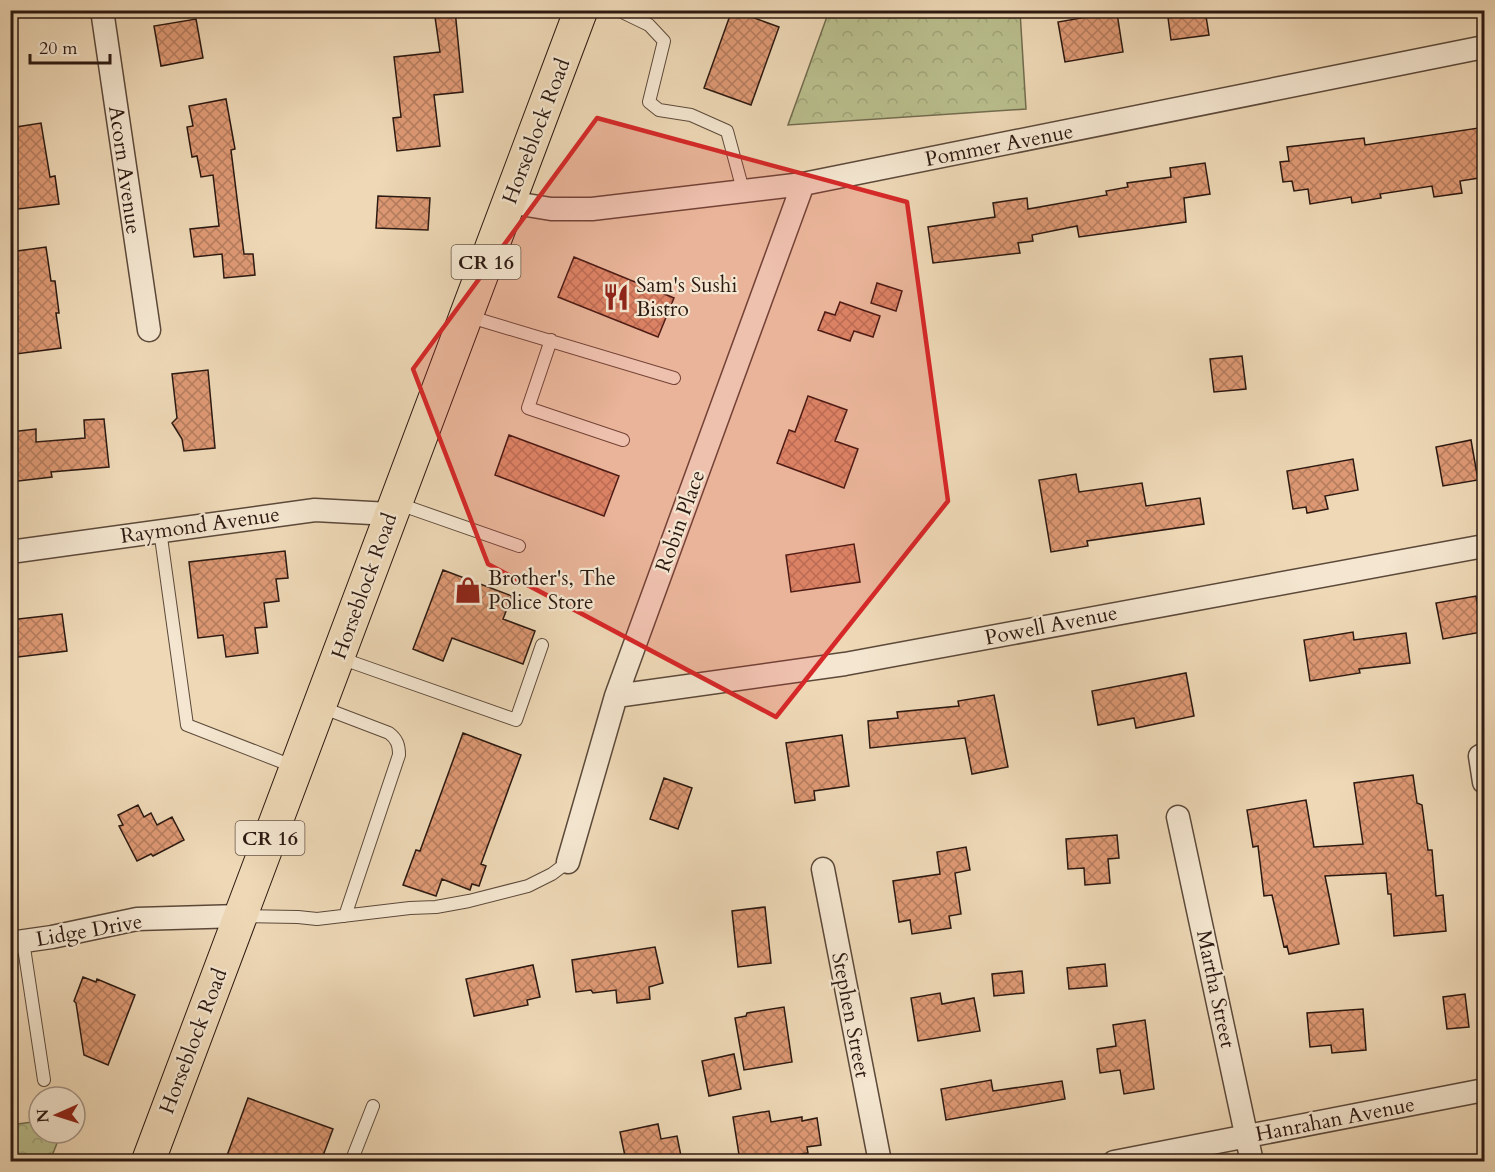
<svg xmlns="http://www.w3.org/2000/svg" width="1495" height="1172" font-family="Cardo,serif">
<defs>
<pattern id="forest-crowns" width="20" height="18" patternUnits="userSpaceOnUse" patternTransform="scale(1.5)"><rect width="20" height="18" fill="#b9be8d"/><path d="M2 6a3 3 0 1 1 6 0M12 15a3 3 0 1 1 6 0" fill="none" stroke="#9fa379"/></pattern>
<pattern id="building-cross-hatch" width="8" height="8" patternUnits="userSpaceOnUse" patternTransform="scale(1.5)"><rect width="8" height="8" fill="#de9974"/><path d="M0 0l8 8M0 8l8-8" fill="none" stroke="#b47c5e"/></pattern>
</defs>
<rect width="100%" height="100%" fill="#eed8b6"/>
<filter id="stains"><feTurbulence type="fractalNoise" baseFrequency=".00333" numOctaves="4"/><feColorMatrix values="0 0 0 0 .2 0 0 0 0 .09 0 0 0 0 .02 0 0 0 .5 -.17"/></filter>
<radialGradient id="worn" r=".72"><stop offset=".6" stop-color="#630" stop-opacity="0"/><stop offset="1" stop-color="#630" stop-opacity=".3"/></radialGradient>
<!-- forest -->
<path fill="url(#forest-crowns)" stroke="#726c4f" stroke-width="1.5" d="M829,11h191l6,98 -238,16z
M39,1121v12h22l-11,28h-39v-36z"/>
<!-- building -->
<path fill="url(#building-cross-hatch)" stroke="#2c1911" stroke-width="1.5" d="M434,10h21l8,82 -29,3 6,51 -43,5 -4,-33 8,-1 -7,-60 46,-5z
M732,10l47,17 -28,78 -47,-17z
M1086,10h21l1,4 9,-1 6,39 -58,10 -7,-40 29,-5z
M1167,10h38l4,25 -38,5z
M196,19l7,39 -42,8 -7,-40z
M226,99l9,50 -4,1 13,104h9l2,21 -31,3 -2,-24 -28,3 -4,-28 29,-3 -6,-51 -12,2 -4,-21 -5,1 -5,-30 6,-1 -4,-20z
M41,123l9,54 5,-1 4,28 -49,6v-82z
M1485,127v50l-25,4 2,12 -28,4 -2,-11 -52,8 1,4 -29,5 -1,-6 -41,7 -2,-15 -14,2 -2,-10 -9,1 -3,-20 9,-1 -2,-14 77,-9 1,7z
M1205,163l5,31 -26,4 2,24 -107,15 -2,-11 -45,9 1,6 -15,2 2,10 -87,10 -5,-36 67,-10 -2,-14 34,-5 1,11 79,-14 -1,-4 22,-4 -1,-4 44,-6 -1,-9z
M378,196l52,2 -2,32 -52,-2z
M46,247l5,34h4l4,32h-3l5,35 -45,6 -6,-42v-60z
M574,257l100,41 -16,39 -100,-40z
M877,283l25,8 -6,20 -25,-8z
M840,302l40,14 -7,21 -19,-6 -4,10 -32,-11 7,-18 10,3z
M1242,356l4,33 -32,3 -4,-33z
M208,370l7,78 -31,3 -2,-12 -10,-16 5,-5 -5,-44z
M808,396l39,14 -12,31 23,8 -14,39 -67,-25 12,-33 6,2z
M104,419l5,48 -58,5 1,5 -42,5v-50l26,-3v13l49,-4 -1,-18z
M509,435l110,41 -15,40 -109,-41z
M1471,440l7,40 -35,6 -7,-39z
M1353,459l5,31 -33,6 3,13 -21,4 -1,-6 -13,2 -6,-38z
M1076,474l3,18 63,-9 4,23 54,-8 4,26 -117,17 1,5 -37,6 -12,-72z
M854,544l6,38 -69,10 -5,-37z
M285,551l3,27 -12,1 3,22 -15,2 3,24 -12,1 3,25 -32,4 -3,-22 -25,3 -9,-76z
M443,570l69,26 -9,23 32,12 -12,33 -71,-26 -9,23 -30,-12z
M1476,596l6,36 -39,7 -7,-36z
M62,614l5,37 -57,7v-38z
M1353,632l1,8 52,-7 4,30 -51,6 1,4 -50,8 -6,-41z
M1186,673l8,43 -58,12 -2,-10 -36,7 -6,-34z
M994,695l14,72 -36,7 -7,-36 -95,10 -2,-27 30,-3 -1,-6 62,-6 -1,-5z
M463,733l58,22 -40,109 5,2 -7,20 -7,-2 -2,6 -28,-11 -6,17 -33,-11 13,-35 4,1z
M842,735l7,51 -35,5 1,9 -20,3 -9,-60z
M1413,775l4,28 5,2 6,45h4l4,46 7,-1 3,36 -52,5 -3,-42h-3l-2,-21 -61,3 14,68 -50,10 -2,-8 -3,1 -12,-52 -8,1 -6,-50 -5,1 -6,-37 59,-10 8,47 49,-3 -9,-61z
M664,778l28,10 -14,41 -28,-10z
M138,805l6,12 7,-4 6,12 15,-8 12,23 -31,16 -2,-2 -14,7 -18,-35 4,-1 -5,-10z
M1117,835l2,23 -11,1 2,24 -25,2 -1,-17 -16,1 -2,-30z
M966,847l4,23 -15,3 6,41 -12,2 2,12 -39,6 -2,-14 -11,2 -6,-41 47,-7 -3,-22z
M765,907l6,56 -33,4 -6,-56z
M655,947l8,36 -14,4 1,12 -33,4 -1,-13 -23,3 -2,-3 -15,2 -4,-32z
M1105,964l2,22 -38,3 -2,-21z
M533,965l7,32 -13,3 1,5 -54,11 -8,-37z
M1022,971l2,22 -30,3 -2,-22z
M83,977l13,5 1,-3 38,16 -27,70 -24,-10 -8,-52 -2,-2z
M940,993l2,11 32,-6 6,33 -62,10 -7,-43z
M1465,994l4,33 -22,2 -4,-32z
M784,1007l8,55 -48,8 -9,-52 11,-2 1,-3z
M1363,1009l3,41 -34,3 -1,-8 -21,2 -3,-34z
M1145,1020l9,69 -30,5 -4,-24 -20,3 -3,-24 19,-3 -3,-21z
M734,1054l7,35 -32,7 -7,-35z
M991,1080l2,11 69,-10 3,18 -119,21 -5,-31z
M248,1098l85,31 -12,32h-96z
M769,1111l2,11 31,-5v4l15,-3 4,27 -14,2 1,6 -53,8h-15l-7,-44z
M658,1124l3,15 16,-3 5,25h-56l-6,-29z"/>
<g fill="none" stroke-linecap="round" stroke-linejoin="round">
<defs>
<path id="service" d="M618,10l31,15 15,16 -15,61 10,8 32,5 36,16 16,59
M467,316l207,62
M551,340l-23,68 95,32
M396,503l123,43
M160,530l27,195 108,42
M340,658l176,62 26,-75
M321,707l68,26c8,6 10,12 10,22l-54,161
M244,916l54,1 19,2 93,-11 26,-1 33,-6 59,-15 24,-12 16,-12
M23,941l21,139
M351,1162l22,-56"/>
<path id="minor" d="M102,10l47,320
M509,202l42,7h41l211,-25 681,-137
M10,552l305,-42 75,4
M616,696l229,-32 639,-118
M1480,756l4,26
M1178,817l74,345
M568,862l48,-166 187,-512
M823,869l57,293
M10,943l42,-6 85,-18 103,-3
M1114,1162l370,-72"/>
<path id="primary" d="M148,1162l433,-1152"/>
</defs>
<!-- service casing -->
<use href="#service" stroke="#5c493a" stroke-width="14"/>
<!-- minor casing -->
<use href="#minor" stroke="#5c493a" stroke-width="25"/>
<!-- primary casing -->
<use href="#primary" stroke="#2c1911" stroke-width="35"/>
<!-- service -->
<use href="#service" stroke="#f4e6d0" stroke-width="12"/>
<!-- minor -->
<use href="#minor" stroke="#f4e6d0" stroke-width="22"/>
<!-- primary -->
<use href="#primary" stroke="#eed8b6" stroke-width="33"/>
</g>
<!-- marked area -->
<path fill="#d62828" fill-opacity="0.2" stroke="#d62828" stroke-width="4.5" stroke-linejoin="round" d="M597,118l310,84 41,299 -172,216 -288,-153 -75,-195z"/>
<!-- icons -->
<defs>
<symbol id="restaurant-bare" viewBox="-9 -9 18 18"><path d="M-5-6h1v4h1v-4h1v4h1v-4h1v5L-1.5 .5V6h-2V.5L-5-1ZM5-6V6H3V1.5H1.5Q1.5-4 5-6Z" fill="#8f2418" stroke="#f4e6d0" stroke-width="2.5" paint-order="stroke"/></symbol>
<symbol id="shop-bare" viewBox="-9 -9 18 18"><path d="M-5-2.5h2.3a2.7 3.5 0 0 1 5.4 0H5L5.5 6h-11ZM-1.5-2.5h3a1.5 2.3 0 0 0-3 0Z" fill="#8f2418" stroke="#f4e6d0" stroke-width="2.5" paint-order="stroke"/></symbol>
</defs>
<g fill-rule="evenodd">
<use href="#restaurant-bare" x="597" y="278" width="38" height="38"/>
<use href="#shop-bare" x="449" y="571" width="38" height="38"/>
</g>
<g text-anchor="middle" stroke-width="4.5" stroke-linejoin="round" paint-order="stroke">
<!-- shield labels -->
<g fill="#f4e6d0" stroke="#68564a" stroke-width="1.5">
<rect x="451.5" y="245" width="69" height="34" rx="4.5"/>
<rect x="235.5" y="821" width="69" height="34" rx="4.5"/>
</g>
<g font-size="20" font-weight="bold" fill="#2c1911">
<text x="486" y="269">CR 16</text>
<text x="270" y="845">CR 16</text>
</g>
<!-- street labels -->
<g font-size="21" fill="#2c1911" stroke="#f4e6d0">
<text transform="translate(536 131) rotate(-69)" y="7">Horseblock Road</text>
<text transform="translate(999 145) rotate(-11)" y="7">Pommer Avenue</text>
<text transform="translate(125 170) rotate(82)" y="7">Acorn Avenue</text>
<text transform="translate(680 521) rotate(-70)" y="7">Robin Place</text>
<text transform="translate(200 525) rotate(-8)" y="7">Raymond Avenue</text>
<text transform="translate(364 586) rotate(-70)" y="7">Horseblock Road</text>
<text transform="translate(1051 625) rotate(-11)" y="7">Powell Avenue</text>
<text transform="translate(89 930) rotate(-10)" y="7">Lidge Drive</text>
<text transform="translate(1216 989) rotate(78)" y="7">Martha Street</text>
<text transform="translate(851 1015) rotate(79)" y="7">Stephen Street</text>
<text transform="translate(193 1041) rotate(-69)" y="7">Horseblock Road</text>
<text transform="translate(1335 1119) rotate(-11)" y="7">Hanrahan Avenue</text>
</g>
<!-- poi labels -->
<g font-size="21" fill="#2c1911" stroke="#f4e6d0" text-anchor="start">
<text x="636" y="292">Sam's Sushi<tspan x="636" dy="24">Bistro</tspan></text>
<text x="488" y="585">Brother's, The<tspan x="488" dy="24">Police Store</tspan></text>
</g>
</g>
<!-- margin -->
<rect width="1495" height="1172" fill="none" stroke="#eed8b6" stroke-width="36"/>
<rect x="12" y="12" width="1471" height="1148" fill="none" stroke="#2c1911" stroke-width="3"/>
<rect x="18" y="18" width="1459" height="1136" fill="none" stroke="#2c1911" stroke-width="1.5"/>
<!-- north arrow -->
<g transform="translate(57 1115) rotate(267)"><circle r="28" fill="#f4e6d0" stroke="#a49484" stroke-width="1.5"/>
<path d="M0-4.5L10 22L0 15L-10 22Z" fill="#8f2418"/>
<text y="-9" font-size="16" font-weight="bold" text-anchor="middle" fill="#2c1911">N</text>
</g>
<!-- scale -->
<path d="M30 54v9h80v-9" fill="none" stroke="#2c1911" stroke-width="3"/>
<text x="39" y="54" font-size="18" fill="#2c1911" stroke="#f4e6d0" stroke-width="4.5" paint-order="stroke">20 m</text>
<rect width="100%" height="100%" filter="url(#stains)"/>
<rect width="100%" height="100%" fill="url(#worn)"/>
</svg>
